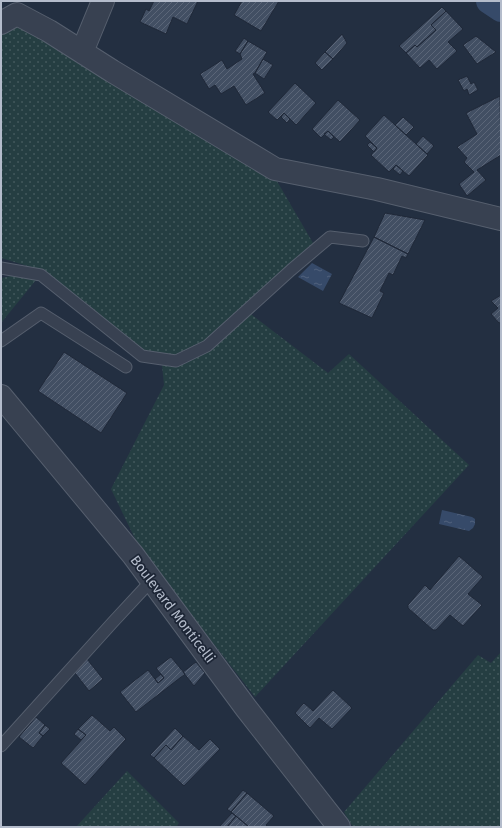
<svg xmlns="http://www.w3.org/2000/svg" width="502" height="828" font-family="'Fira Sans',sans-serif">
<defs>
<pattern id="grass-dots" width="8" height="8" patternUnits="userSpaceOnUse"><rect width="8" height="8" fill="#253e42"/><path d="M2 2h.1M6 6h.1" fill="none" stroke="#42585c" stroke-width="1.8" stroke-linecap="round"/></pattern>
<pattern id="water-ripples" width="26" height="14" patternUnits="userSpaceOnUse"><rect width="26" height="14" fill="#364a69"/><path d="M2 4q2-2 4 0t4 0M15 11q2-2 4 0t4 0" fill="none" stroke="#51627d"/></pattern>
<pattern id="building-hatch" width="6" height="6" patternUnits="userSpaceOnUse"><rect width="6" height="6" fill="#424f63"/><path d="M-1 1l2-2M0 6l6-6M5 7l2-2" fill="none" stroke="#5b6678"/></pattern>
</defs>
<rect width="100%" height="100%" fill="#232f41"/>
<!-- grass -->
<path fill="url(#grass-dots)" d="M16,21l258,155 39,67 -65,69 80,61 21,-19 120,111 -214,232 -115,-148 -29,-60 53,-104 -2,-20 -75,-61 -53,-36 -33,-10v-227z
M21,274l15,6 -35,43v-45z
M501,652v175h-148l-9,-15 134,-157 13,8z
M127,771l52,52 -3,4h-100z"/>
<!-- water -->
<path fill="url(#water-ripples)" d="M312,263l20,11 -9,17 -25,-14z
M442,510l30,7 3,2v5l-2,4 -4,3 -30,-7z"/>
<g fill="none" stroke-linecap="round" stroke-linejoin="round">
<!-- canal -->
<path stroke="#364a69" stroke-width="26" d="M489,1l12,8"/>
</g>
<!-- building -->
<path fill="url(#building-hatch)" stroke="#1f2838" d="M154,1h44l-11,23 -14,-7 -7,17 -26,-12 6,-13 3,2z
M242,1h37l-18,30 -27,-16z
M442,7l4,4 -15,14 5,5 -19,17 -2,-2 -9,8 -7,-7z
M446,11l17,18 -15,13 9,9 -20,18 -8,-9 -9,8 -14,-15 9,-8 2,2 19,-17 -5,-5z
M342,34l5,9 -14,16 -8,-7z
M476,36l20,16 -19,12 -14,-19z
M244,38l4,3 -8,13 -5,-3z
M248,41l19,11 -12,21 -2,1 12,19 -19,12 -12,-19 -13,8 -6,-9 -6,4 -9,-15 22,-14 5,9 15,-10 -2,-5z
M325,52l8,7 -11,11 -7,-7z
M263,59l10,6 -9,14 -9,-6z
M467,76l4,8 3,-2 4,8 -9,5 -2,-6 -3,2 -6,-11z
M295,83l21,20 -20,22 -12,-12 -7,7 -9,-8z
M500,96l1,59 -24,15 9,10 -19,16 -8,-12 15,-12 -10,-10 3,-4 -10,-11 20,-13 -11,-21z
M338,100l22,20 -20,22 -12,-11 -7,7 -9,-9z
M284,113l6,6 -3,4 -6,-6z
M384,115l44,40 -19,21 -13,-11 -7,7 -18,-17 6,-7 -12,-12z
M403,117l11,10 -8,8 -11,-10z
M328,131l6,6 -3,3 -7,-6z
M423,136l11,10 -7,8 -11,-10z
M370,142l7,6 -3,4 -7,-7z
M396,165l7,6 -3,4 -7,-6z
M385,213l40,7 -17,34 -34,-17z
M374,237l34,17 -2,4 -4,-2 -9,19 -4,-2 -9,18 4,2 -12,25 -33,-15z
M501,295v27l-2,1 -8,-9 7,-6 -7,-7z
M64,352l63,41 -26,40 -63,-42z
M459,556l24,21 -15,17 14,11 -19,21 -13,-11 -14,15h-3l-25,-22v-3l17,-20 5,5z
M171,657l14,17 -49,38 -16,-20 28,-22 10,13 6,-5 -8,-10z
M87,659l16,20 -14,12 -14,-18z
M196,662l9,11 -11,13 -11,-14z
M161,674l3,4 -6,5 -3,-4z
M333,690l19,18 -20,21 -13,-11 -9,10 -15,-15 9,-10 9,8z
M92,715l18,16 4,-4 12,12 -41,46 -24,-22 25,-28 -8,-6z
M36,717l9,8 -6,8 4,3 -10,12 -14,-11z
M45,725l5,4 -7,7 -4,-3z
M175,728l8,8 -12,14 -5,-5 -12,13 -4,-3z
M78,729l8,6 -5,5 -7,-6z
M183,736l16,14 11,-11 10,10 -36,37 -30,-28 12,-13 5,5z
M243,790l4,3 -16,19 -4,-3z
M247,793l27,23 -8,9 2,2h-19l-18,-15z
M232,813l4,3 -9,11h-8z
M236,816l13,11h-22z"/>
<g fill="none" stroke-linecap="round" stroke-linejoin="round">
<defs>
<path id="service" d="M1,268l40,7 101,81 34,5 31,-15 84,-76 39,-33 33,4
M1,341l40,-28 85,54
M1,746l112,-124 39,-42"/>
<path id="minor" d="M1,23l16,-9 32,17 63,40 163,98 102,20 124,30
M82,52l21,-51
M1,396l132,159 113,153 93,119"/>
</defs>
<!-- service casing -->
<use href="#service" stroke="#565f6e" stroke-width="13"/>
<!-- minor casing -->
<use href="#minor" stroke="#565f6e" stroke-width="24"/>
<!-- service -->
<use href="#service" stroke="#384151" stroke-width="11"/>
<!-- minor -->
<use href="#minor" stroke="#384151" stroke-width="22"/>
</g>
<g text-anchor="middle" stroke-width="3.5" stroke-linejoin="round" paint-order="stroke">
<!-- street labels -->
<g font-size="14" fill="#b4bccb" stroke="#1d2636">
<text transform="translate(173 609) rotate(53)" y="5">Boulevard Monticelli</text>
</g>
</g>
<!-- border -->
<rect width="502" height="828" fill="none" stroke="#b4bccb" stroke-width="4"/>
</svg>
